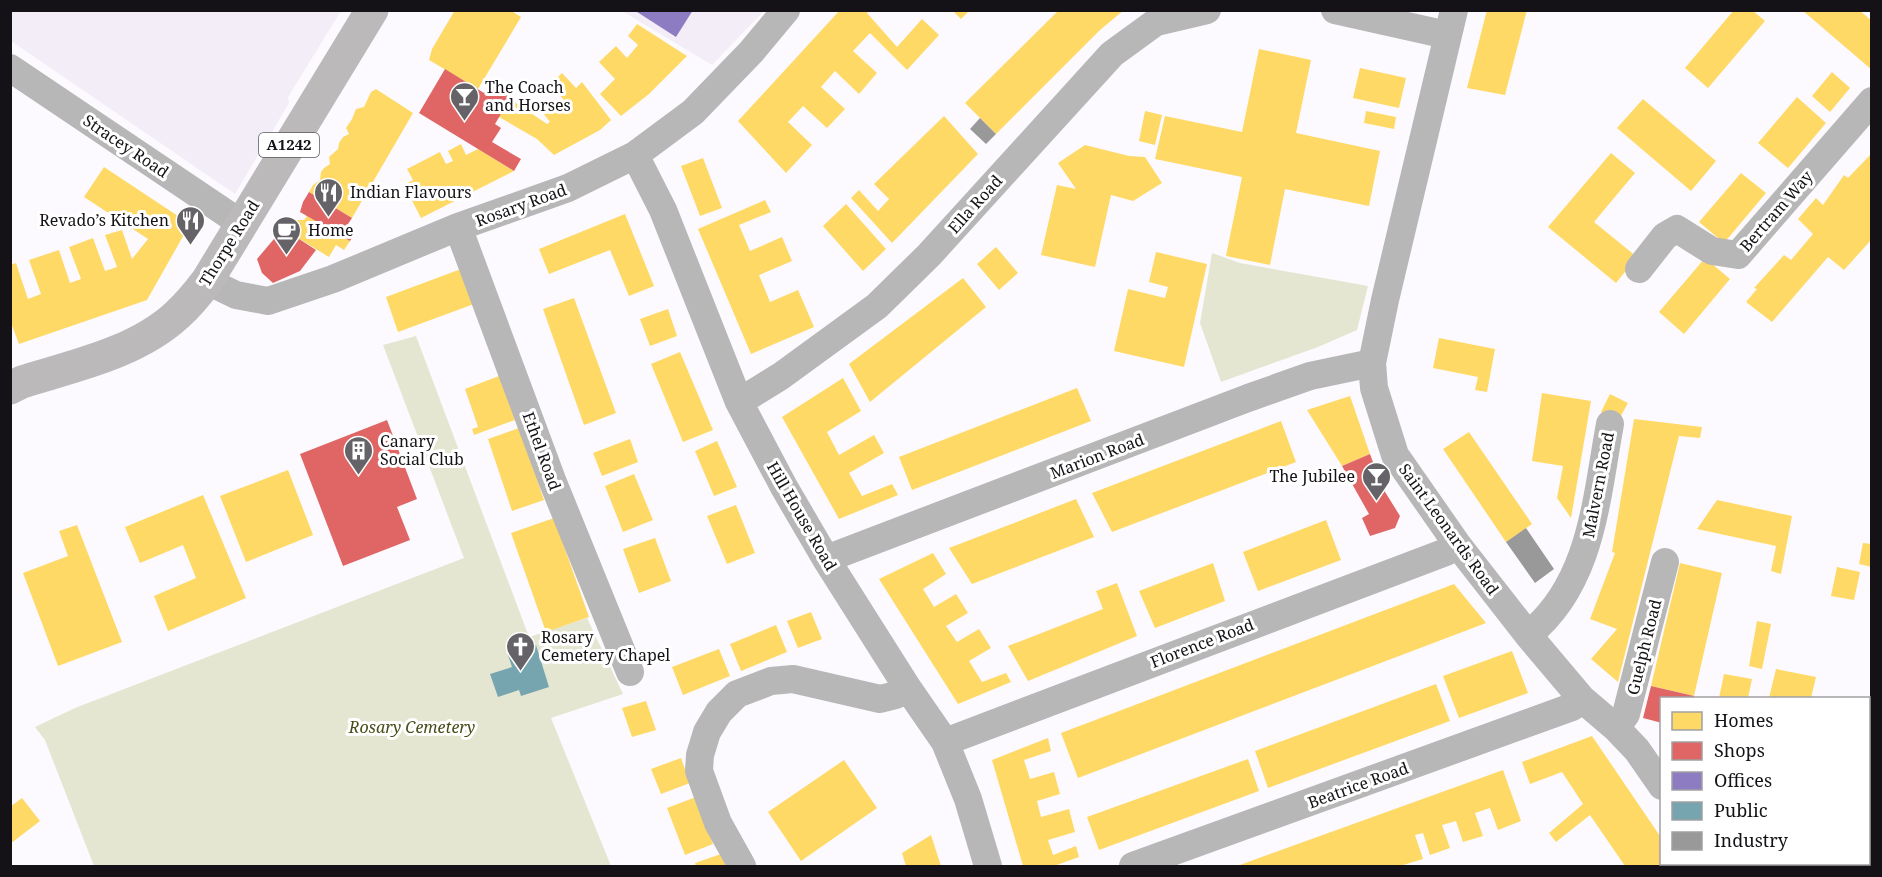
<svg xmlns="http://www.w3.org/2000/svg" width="1882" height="877" font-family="'Noto Serif',serif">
<rect width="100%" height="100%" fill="#fcfafe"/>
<!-- built -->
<path fill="#f3edf7" d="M10,11l1,-1 330,1 -53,86 1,6 -54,91 -224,-153z
M622,11h142l-52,54z"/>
<!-- green -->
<path fill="#e4e6d1" d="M1212,253l28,10 128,23 -11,44 -39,17 -97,35 -21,-59z
M416,336l113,301 58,-19 36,76 -72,24 60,148h-517l-49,-126 -10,-13 40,-19 389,-150 -81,-213z"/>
<!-- homes -->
<path fill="#ffd966" d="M455,10h55l11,7 -43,72 -49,-29 3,-11z
M840,10h30l-3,3 30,34 25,-28 17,16 -32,35 -37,-37 -17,18 24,22 -18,21 -24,-23 -14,16 24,22 -18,19 -24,-22 -15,16 24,23 -26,28 -48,-52z
M952,10h18l-9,9z
M1059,10h65l-24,20 -104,104 -31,-31z
M1487,10h40l-22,85 -38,-7z
M1734,10h18l13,11 -57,67 -23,-20z
M1802,10h57l13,11v49z
M637,24l50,32 -38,38 -28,22 -21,-22 15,-15 -16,-17 17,-16 11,12 11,-13 -10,-9z
M1259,49l52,11 -15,73 84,18 -11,55 -84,-17 -15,76 -44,-9 16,-79 -87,-18 10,-43 77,16z
M1360,68l46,10 -7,30 -46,-10z
M1832,72l18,16 -20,24 -18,-16z
M562,73l14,15 6,-6 29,38 -11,10 -46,25 -17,-16 -38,-22 11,-18 37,25 3,-2 -11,-14 9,-8 10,13 9,-9 -16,-20z
M376,89l37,24 -61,105 -43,-26 4,-7 7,-5 1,-8 3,-4 6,-4 -1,-7 9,-8 1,-6 4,-6 6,-3 -3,-6 6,-9 4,-10 8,-2 7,-15z
M1797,97l29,26 -38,45 -30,-25z
M1643,99l73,62 -25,30 -74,-63z
M1145,111l17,4 -7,30 -16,-4z
M1366,111l30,6 -2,12 -30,-6z
M944,116l34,38 -86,89 -41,-45 8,-8 19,21 11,-12 -15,-15z
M461,144l5,11 12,-6 36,22 -93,47 -17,-33 9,-5 -6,-11 33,-17 6,12 7,-3 -5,-10z
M1085,145l44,11 16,1 17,26 -29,18 -22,-6 -16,72 -54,-12 16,-70 19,4 -18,-26z
M1611,153l24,20 -41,49 43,35 -21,26 -68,-56z
M1872,153v86l-28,31 -16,-13 -56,65 -26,-20 11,-13 -3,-1 30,-33 7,5 22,-26 -15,-15 18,-21 7,7 21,-30 4,3z
M703,158l19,50 -22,8 -19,-50z
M104,167l86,57 -43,76 -128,44 -9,-24v-55l6,-2 12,36 13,-5 -12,-34 30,-10 11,33 11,-4 -12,-32 24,-9 12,33 12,-4 -12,-32 17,-5 10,29 16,-20 -64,-42z
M1741,173l25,20 -42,50 -25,-21z
M765,200l6,12 -32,13 11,26 32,-14 10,24 -33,14 11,27 28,-12 16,37 -63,27 -53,-125z
M846,204l40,45 -23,22 -40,-45z
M625,214l29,72 -25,10 -19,-46 -61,24 -10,-25z
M307,216l43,25 -6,9 -8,-5 -7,12 -36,-22 -5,-5 6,-10h10z
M996,247l22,26 -19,17 -22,-26z
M1156,252l51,12 -23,103 -70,-16 14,-62 37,9 3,-11 -19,-5z
M1705,258l25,21 -46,55 -25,-22z
M461,269l13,35 -76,28 -12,-35z
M963,278l23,29 -116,95 -21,-38z
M574,298l42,115 -32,12 -41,-116z
M668,309l9,27 -27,10 -10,-27z
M1439,338l56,11 -8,43 -12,-2 3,-13 -45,-9z
M680,352l33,78 -30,12 -32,-78z
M499,376l16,44 -41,15 -2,-6 6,-2 -13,-38z
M843,378l18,33 -34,21 12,23 35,-20 10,18 -35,20 13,23 30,-12 6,11 -59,24 -57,-102z
M1077,388l14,33 -179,69 -13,-33z
M1542,393l49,8 -20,117 -14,-20 6,-32 -31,-5z
M1610,394l18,9 -10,18 -17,-9z
M1350,396l20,58 -28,12 -35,-56z
M1634,419l68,8 -2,11 -21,-2 -61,246 -27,-23 26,-30 -27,-10 25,-66 -3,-1z
M1281,421l15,41 -184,70 -20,-39z
M519,428l25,72 -32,11 -24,-72z
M1469,432l63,92 -26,18 -63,-93z
M630,439l8,23 -36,14 -9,-23z
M717,441l20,46 -23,9 -19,-45z
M288,470l25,65 -67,27 -26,-66z
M634,474l19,46 -30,12 -18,-46z
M203,495l43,103 -78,33 -14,-35 42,-18 -13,-33 -43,18 -15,-36z
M1076,499l18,38 -122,47 -23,-36z
M1717,500l75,16 -11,58 -10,-3 5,-25 -79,-17z
M736,505l19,48 -28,11 -20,-48z
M554,518l35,99 -43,15 -35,-99z
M1326,520l15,40 -83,31 -15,-39z
M77,525l45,117 -64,24 -35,-93 45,-17 -9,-25z
M655,538l16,43 -32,12 -16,-44z
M1863,543l9,1v23l-13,-3z
M933,553l13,21 -23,15 11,18 22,-13 12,19 -22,13 11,16 22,-13 12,19 -22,13 13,21 24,-9 5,9 -53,22 -79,-125z
M1213,563l12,38 -70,27 -16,-37z
M1680,563l42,10 -28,123 -43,-10z
M1837,567l23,5 -6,28 -23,-4z
M1117,583l20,53 -109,45 -20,-35 95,-37 -7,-18z
M1454,584l32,39 -408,155 -17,-45z
M811,612l11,27 -24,9 -11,-27z
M1757,621l14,3 -9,45 -13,-3z
M776,625l11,27 -46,19 -11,-27z
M719,649l11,27 -47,19 -11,-28z
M1512,651l16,42 -69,25 -16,-42z
M1776,669l40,8 -5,21h-42z
M1724,674l28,5 -4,19h-29z
M1436,684l14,37 -182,67 -13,-37z
M646,701l10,29 -24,7 -10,-29z
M1592,736l70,103v25h16l2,2h-55l-35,-51 -34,27 -7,-9 34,-29 -21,-32 -32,12 -8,-22z
M1048,738l3,13 -27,9 6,19 24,-7 6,22 -23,7 4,16 28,-8 6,23 -27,8 5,15 23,-9 3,11 -25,9h-31l-31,-106z
M681,758l9,25 -29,11 -10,-25z
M1248,759l11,32 -160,59 -12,-33z
M844,760l33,48 -76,53 -33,-49z
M1503,770l18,51 -23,9 -8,-22 -15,5 8,23 -20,6 -7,-21 -14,4 8,23 -20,7 -7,-22 -8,2 8,24 -23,7h-163z
M1869,770h3v20l-3,-1z
M696,797l17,47 -28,11 -18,-47z
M22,798l18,23 -30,23v-37z
M931,835l10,31h-35l-4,-13z
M721,854l5,12h-30l-1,-3z
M1822,864h21v2h-22z
M1852,864h14v2h-14z"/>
<!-- shops -->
<path fill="#e06666" d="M445,69l39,24 6,-9 21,13 -16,27 6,4 -9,14 29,17 -7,12 -95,-58z
M309,192l43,26 -6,9 9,5 -5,9 -50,-29 3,-10z
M279,233l14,2 23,15 -16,21 -27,12 -11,-10 -5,-14z
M387,420l30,79 -20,8 13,33 -67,26 -43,-112z
M1370,454l12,33 18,29 -5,12 -25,8 -8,-18 7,-4 -27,-48z
M1651,686l43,10v2h-32v25l-19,-5z"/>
<!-- offices -->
<path fill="#8e7cc3" d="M634,10h59l-17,27z"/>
<!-- public -->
<path fill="#76a5af" d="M536,645l13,42 -28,9 -2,-6 -21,7 -8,-23 22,-7 -4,-12z"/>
<!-- industry -->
<path fill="#999" d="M980,118l16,16 -10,10 -16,-15z
M1526,528l28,41 -19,14 -29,-41z"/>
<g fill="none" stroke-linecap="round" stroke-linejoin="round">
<!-- minor -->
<path stroke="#b7b7b7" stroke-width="28" d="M1335,10l112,25
M1454,10l-69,290 -13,63 2,25 21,67 62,89 71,91 54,64 34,29 21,22 25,36
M10,68l232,156
M635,155l28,55 76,192 45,85 42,72 81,128 38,55 23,57 20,67
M458,227l94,253 78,192
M1639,269l26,-33 12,-7 35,22 26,4 134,-154
M207,281l29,14 32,6 65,-22 125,-52 110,-39 67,-33 58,-43 58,-60 35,-42
M739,402l42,-26 96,-70 52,-51 183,-201 44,-32 51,-12
M826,559l422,-161 62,-22 62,-13
M1528,635c64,-51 68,-136 82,-211
M1616,728l10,-14 39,-152
M945,742l501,-190 11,-8
M1868,802l4,1
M1713,864l2,2
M742,866l-24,-43 -19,-52 1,-16 7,-23 12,-20 18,-18 34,-13 22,-2 87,20 16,-4 11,-8
M1133,866l439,-159 10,-8"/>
<!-- major -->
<path stroke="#bbb9ba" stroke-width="33" d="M10,388l12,-6c51,-16 114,-29 155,-67 11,-10 21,-22 30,-34l165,-271"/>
</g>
<!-- icons -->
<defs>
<symbol id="bar-pin" viewBox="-11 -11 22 30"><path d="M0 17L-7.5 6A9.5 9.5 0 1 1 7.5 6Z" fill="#656367" stroke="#fff"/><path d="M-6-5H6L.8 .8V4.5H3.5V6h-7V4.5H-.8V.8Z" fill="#fff"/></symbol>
<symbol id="restaurant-pin" viewBox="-11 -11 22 30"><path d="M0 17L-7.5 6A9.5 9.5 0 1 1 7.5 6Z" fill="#656367" stroke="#fff"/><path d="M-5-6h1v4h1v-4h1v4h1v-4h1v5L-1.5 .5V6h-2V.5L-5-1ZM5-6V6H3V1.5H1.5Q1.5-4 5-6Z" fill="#fff"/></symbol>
<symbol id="cafe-pin" viewBox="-11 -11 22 30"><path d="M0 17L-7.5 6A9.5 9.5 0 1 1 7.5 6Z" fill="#656367" stroke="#fff"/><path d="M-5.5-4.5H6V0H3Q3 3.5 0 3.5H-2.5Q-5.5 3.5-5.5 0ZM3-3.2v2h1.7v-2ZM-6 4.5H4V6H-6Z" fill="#fff"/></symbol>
<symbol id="building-pin" viewBox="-11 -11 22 30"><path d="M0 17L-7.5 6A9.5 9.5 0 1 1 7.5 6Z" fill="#656367" stroke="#fff"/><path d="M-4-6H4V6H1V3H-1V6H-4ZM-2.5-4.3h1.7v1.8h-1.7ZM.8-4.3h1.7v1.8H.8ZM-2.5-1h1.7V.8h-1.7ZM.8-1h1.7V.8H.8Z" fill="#fff"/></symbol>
<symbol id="church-pin" viewBox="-11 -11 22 30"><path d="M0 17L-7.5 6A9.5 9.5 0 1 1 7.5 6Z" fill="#656367" stroke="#fff"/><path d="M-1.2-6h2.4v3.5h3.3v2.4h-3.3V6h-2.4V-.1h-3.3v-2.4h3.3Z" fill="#fff"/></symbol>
</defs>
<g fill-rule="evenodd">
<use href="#bar-pin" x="448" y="80" width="33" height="45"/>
<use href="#restaurant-pin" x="312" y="176" width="33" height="45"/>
<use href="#restaurant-pin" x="174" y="204" width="33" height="45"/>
<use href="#cafe-pin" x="270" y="214" width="33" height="45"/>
<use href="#building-pin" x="342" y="434" width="33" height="45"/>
<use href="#bar-pin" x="1360" y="460" width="33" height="45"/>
<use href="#church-pin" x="504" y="630" width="33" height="45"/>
</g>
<g text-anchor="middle" stroke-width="6" stroke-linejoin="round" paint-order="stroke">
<!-- shield labels -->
<rect fill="#fff" stroke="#5a595c" stroke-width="1.5" x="259" y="133" width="60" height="24" rx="4.5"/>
<g font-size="15" font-weight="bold" fill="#141216">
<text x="289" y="150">A1242</text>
</g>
<!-- poi labels -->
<g font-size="16" fill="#141216" stroke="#fff" text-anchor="start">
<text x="485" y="93">The Coach<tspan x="485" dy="18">and Horses</tspan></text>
<text x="350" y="198">Indian Flavours</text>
<text x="169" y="226" text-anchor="end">Revado’s Kitchen</text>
<text x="308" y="236">Home</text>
<text x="380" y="447">Canary<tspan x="380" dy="18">Social Club</tspan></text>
<text x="1355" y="482" text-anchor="end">The Jubilee</text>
<text x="541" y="643">Rosary<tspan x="541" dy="18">Cemetery Chapel</tspan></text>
</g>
<!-- street labels -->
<g font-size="16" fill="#141216" stroke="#fff">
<text transform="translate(126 146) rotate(34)" y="6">Stracey Road</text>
<text transform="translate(975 204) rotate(-48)" y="6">Ella Road</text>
<text transform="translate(521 205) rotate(-20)" y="6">Rosary Road</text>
<text transform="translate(1776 211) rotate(-49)" y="6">Bertram Way</text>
<text transform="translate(229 243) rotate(-58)" y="6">Thorpe Road</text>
<text transform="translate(542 451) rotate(70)" y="6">Ethel Road</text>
<text transform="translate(1097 456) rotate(-21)" y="6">Marion Road</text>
<text transform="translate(1598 485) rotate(-79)" y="6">Malvern Road</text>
<text transform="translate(802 516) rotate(60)" y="6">Hill House Road</text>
<text transform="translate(1449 529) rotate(54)" y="6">Saint Leonards Road</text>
<text transform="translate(1202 643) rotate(-21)" y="6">Florence Road</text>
<text transform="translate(1644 647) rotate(-76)" y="6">Guelph Road</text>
<text transform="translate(1358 785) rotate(-20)" y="6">Beatrice Road</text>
</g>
<!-- park labels -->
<g font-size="16" font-style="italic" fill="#484d17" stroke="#fff">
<text x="412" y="733">Rosary Cemetery</text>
</g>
</g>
<!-- border -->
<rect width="1882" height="877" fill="none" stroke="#141216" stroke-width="24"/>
<!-- legend -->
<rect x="1660" y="697" width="210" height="168" fill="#ffffff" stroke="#a1a0a2" stroke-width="1.5"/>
<rect x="1672" y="712" width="30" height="18" fill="#ffd966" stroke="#a1a0a2" stroke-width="1.5"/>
<text x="1714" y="727" font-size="18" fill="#141216">Homes</text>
<rect x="1672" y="742" width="30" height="18" fill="#e06666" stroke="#a1a0a2" stroke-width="1.5"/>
<text x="1714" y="757" font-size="18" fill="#141216">Shops</text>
<rect x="1672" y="772" width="30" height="18" fill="#8e7cc3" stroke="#a1a0a2" stroke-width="1.5"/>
<text x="1714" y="787" font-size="18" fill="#141216">Offices</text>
<rect x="1672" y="802" width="30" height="18" fill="#76a5af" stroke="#a1a0a2" stroke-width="1.5"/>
<text x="1714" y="817" font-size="18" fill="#141216">Public</text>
<rect x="1672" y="832" width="30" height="18" fill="#999999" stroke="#a1a0a2" stroke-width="1.5"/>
<text x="1714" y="847" font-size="18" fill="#141216">Industry</text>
</svg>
